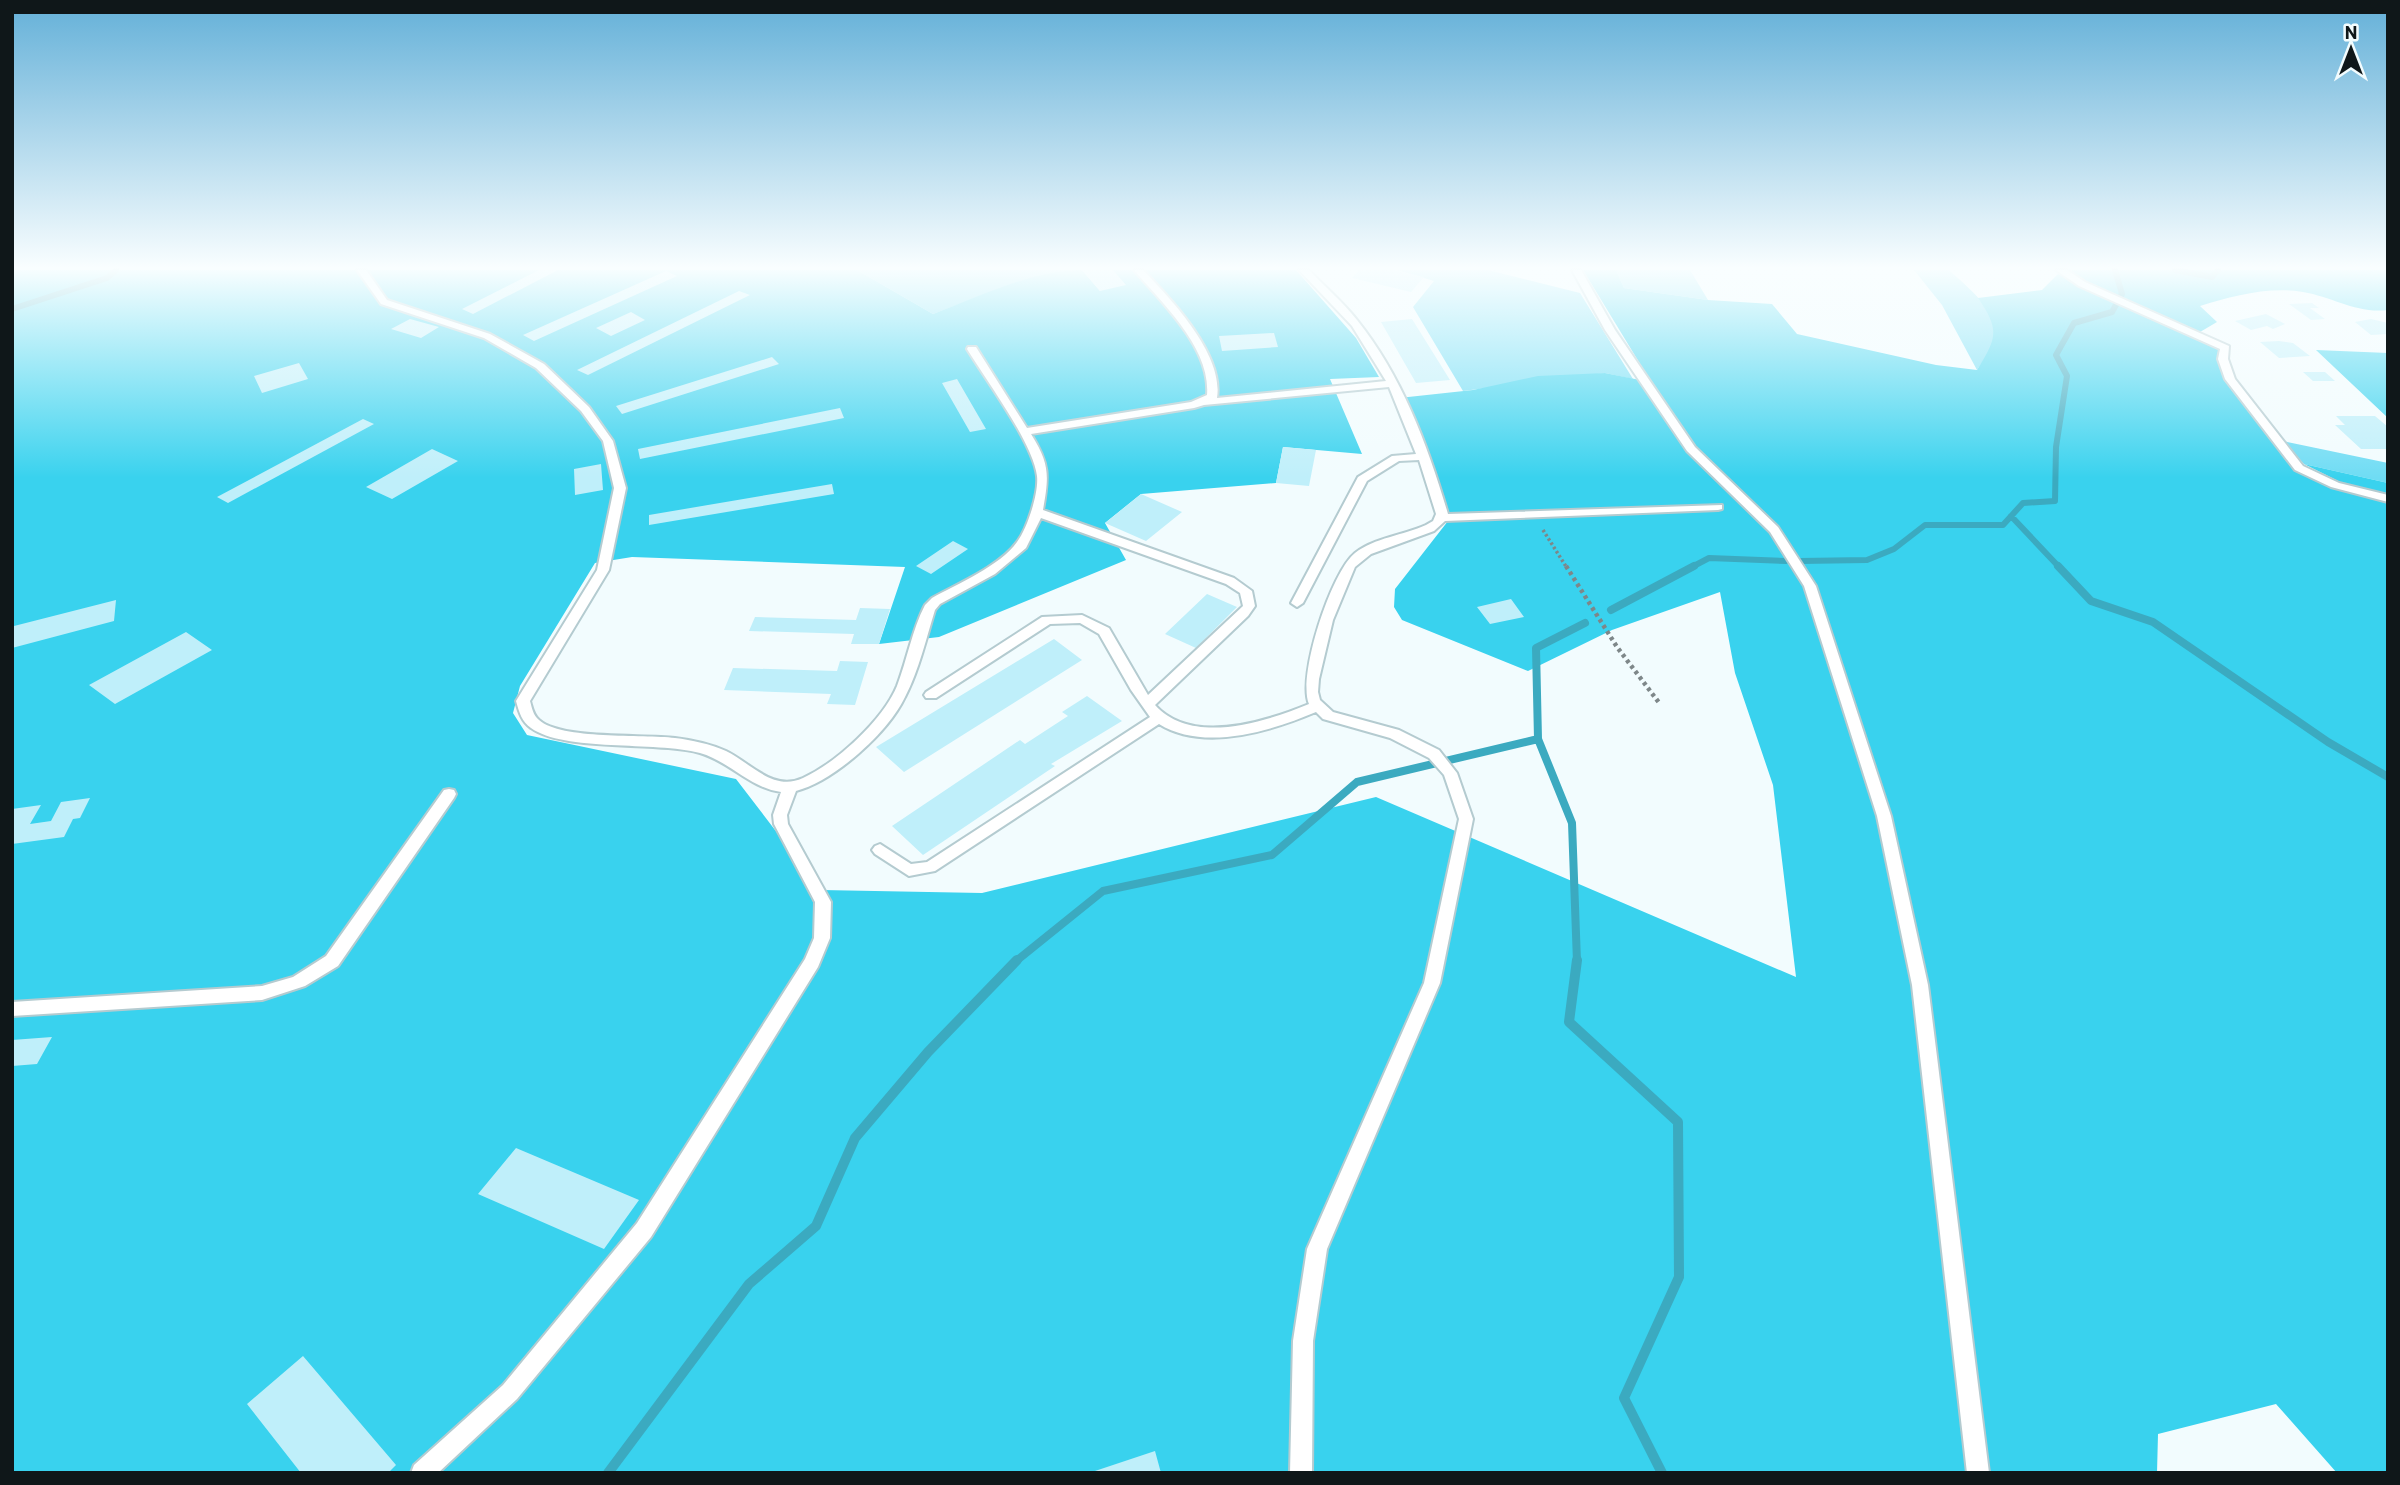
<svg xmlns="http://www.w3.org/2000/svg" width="2400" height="1485" font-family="Barlow,sans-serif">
<rect width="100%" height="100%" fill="#f2fcfe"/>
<!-- green -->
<path fill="#6fdcf4" d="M857,270h216l-63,15 -77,29z
M1397,270h91l92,23 53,86 -28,-6 -142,18 -50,-84 21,-26z
M1616,270h74l18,30 -84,-12z
M1914,270h35c19,18 52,42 46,72 -2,9 -13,20 -18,28l-35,-65z
M2283,441l105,22v20l-84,-19z"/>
<!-- forest -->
<path fill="#39d2ee" d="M12,270h845l76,44c46,-17 99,-44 149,-44l18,21 13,-21h183l60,68 23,39 -49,2 32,75 -79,-7 -7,36 -135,11 -36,29 21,37 -187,77 -60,7 26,-77 -273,-10 -37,6 -75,123 -7,27 14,22 209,44 85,111 161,3 394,-96 420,180 -23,-192 -38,-112 -15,-81 -108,38 -84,41 -126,-51 -8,-13 1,-18 53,-68 -49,-123 74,-8 65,-14 67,-3 40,8 3,-4 -65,-107h33l8,18 84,12 64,4 25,30 139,31 41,5c20,-32 23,-40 1,-72l64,-8 17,-17 21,14 141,59 3,20 83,107 81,28v972h-51l-61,-69 -118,30 -1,39h-2145z
M2064,270h324v40c-31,4 -55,-13 -85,-18 -34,-6 -71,4 -103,14l17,16 -17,10 -72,-30z
M2316,350l72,3v65z
M2304,464l84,19v13l-38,-9z"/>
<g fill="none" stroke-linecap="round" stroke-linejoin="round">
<!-- stream-far2 -->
<path stroke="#3baac0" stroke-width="6" d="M2175,270l37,7 6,-7
M12,309l95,-31 9,-8
M2011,516l49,52
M1800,561l67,-1 27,-11 31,-24h78l20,-22 32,-2 1,-54 11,-71 -11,-21 18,-32 38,-11 10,-18 -7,-24
M1690,568l19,-10 77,3"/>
<!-- stream-far1 -->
<path stroke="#3baac0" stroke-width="8" d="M2058,566l33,35 62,21 175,120 60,35
M1611,610l83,-44
M1015,962l88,-71 169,-36 85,-73 181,-43
M1577,962l-5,-139 -34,-84 -2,-91 49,-25"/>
<!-- stream -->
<path stroke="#3baac0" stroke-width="10" d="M1577,960l-8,62 109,100 1,155 -55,121 38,75
M608,1473l141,-189 67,-58 39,-88 73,-86 89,-92"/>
</g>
<!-- building -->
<path fill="#bfeffa" d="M539,270h19l-85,44 -11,-5z
M1082,270h31l13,15 -26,6z
M1359,270h34l31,7 -13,15 -59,-14z
M666,271l11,5 -143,65 -11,-6z
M739,291l11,4 -162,80 -11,-5z
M2312,303l7,5h-9l15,11 -14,1 -22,-16z
M631,312l14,8 -34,16 -15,-8z
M2266,314l19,10 -12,5 -6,-3 -16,4 -16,-9z
M410,319l29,8 -18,11 -30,-9z
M1412,319l38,61 -34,3 -35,-61z
M2371,319l17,4v11l-17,1 -16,-13z
M1274,333l4,14 -56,4 -3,-15z
M2279,341l14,2 17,13 -31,2 -19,-16z
M772,357l7,7 -157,50 -6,-8z
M299,363l9,16 -46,14 -8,-17z
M2303,372h22l10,9h-22z
M957,379l29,50 -16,3 -28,-49z
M840,408l4,10 -204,41 -2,-10z
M2336,416h39l13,11v22h-27l-26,-24h10z
M363,419l11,5 -146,79 -11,-6z
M1283,447l33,3 -7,36 -33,-3z
M432,449l26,12 -66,38 -26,-12z
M601,464l2,26 -28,5 -1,-26z
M832,484l2,10 -185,31v-10z
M1141,494l41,18 -36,29 -41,-18z
M953,541l15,8 -37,25 -15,-8z
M1207,594l30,13 -41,41 -31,-14z
M1511,599l13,18 -34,7 -13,-17z
M116,600l-2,21 -102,27 2,-22z
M860,608l30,1 -11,35h-28l3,-10 -105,-3 6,-14 101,3z
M186,632l26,18 -97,54 -26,-19z
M1054,639l28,21 -178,112 -28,-25z
M840,661l28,1 -13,43 -28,-1 4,-10 -107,-4 9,-22 104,3z
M1087,696l35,25 -71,43 4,2 -132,89 -31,-29 128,-86 5,4 43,-28 -6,-4z
M90,798l-10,20 -7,1 -9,18 -52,7v-35l29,-4 -11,19 21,-3 10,-19z
M52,1037l-15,27 -25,2v-26z
M516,1148l123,52 -35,49 -126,-55z
M303,1356l93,109 -8,8h-87l-54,-69z
M1155,1451l6,22h-69v-1z"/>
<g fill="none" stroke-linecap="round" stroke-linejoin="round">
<defs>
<path id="service" d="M357,270h9l21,30 103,34 54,30 45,43 24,34 13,47 -17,82 -79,131c2,7 3,14 9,19 22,20 104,14 136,18 17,2 35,6 51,13 25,12 47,41 77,27 33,-15 80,-58 94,-92 10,-26 15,-56 28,-81l7,-7c25,-14 68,-32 85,-56 10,-13 22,-49 20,-66 -4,-33 -51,-96 -70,-127l1,-2h8l51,81 164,-26 16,-7c4,-47 -45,-92 -73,-125h9c29,30 81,85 74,128l169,-17 -34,-55 -53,-56h10c16,17 34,32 48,50 45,56 71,126 91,194l274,-9v4l-4,1 -273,11 -11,10 -63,23 -16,13 -22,53 -14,59 -1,13 2,8 13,12 66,18 40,20 18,23 16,46 -33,164 -113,266 -14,92 -1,132h-22l3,-132 14,-92 117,-266 35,-164 -15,-44 -15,-17 -39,-20 -67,-19 -7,-7c-45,19 -112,40 -157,12l-224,147 -26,5 -34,-22 -3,-4 3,-4 5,-2 31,20 16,-2 223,-145 -19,-27 -32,-56 -19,-11 -30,1 -114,74h-10l-2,-3 2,-3 116,-75 40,-2 27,13 39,67 95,-89 -3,-13 -14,-9 -185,-66 -15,30 -31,26 -55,30 -5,6c-9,29 -16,60 -30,87 -17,36 -71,84 -109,94l-9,24 1,9 43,78 -1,36 -12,29 -167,270 -134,162 -79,74h-27l3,-8 89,-80 134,-162 168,-264 9,-21 1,-36 -41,-78 -1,-9 8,-23c-31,-4 -52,-31 -81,-39 -45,-12 -136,-1 -169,-25 -9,-6 -12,-16 -15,-27l81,-131 17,-82 -11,-47 -22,-30 -45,-43 -52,-30 -103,-34zM1389,387l27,67 -24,2 -34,21 -67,126 6,4 6,-4 64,-122 32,-20 20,-1 17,54 -3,7 -7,4c-22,10 -52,13 -71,28 -24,19 -58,124 -46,151 -44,18 -117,42 -154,1l93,-89 7,-10 -3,-15 -18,-13 -191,-68c6,-34 7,-46 -12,-76l163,-26 10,-3z
M1572,270h9l34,60 80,117 83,80 38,59 75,230 37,169 61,488h-22l-55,-488 -35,-169 -73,-230 -34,-54 -83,-81 -82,-121z
M2056,270h11l18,12 144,64 -1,13 7,20 68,87 36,17 49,12v7l-57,-15 -36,-17 -70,-91 -7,-20 2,-10 -141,-63z
M449,789l5,1 2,4 -2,4 -116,168 -33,20 -43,14 -250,16v-14l250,-16 31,-9 33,-21 118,-166z"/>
</defs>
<!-- service casing -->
<use href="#service" stroke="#b4cbd0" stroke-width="4"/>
<!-- path-far1 -->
<path stroke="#7e8789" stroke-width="3.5" stroke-dasharray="2.5 2.5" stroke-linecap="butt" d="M1543,530l24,38"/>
<!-- path -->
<path stroke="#7e8789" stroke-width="4.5" stroke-dasharray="3.5 3.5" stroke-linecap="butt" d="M1566,566l51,81 43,57"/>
<!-- service -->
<use href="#service" fill="#fff" fill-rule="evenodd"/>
</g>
<!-- sky -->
<linearGradient id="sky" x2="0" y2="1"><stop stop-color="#63b0d8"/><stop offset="0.56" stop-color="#f9feff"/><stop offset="1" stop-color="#f9feff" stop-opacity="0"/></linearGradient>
<rect width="2400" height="478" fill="url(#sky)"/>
<!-- border -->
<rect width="2400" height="1485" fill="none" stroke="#0f1719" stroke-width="28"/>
<!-- north arrow -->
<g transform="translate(2351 49)" stroke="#f2fcfe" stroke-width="5" paint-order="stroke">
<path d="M0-5L12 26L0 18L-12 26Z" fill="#0f1719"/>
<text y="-10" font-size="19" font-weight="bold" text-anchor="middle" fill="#0f1719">N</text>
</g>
</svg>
